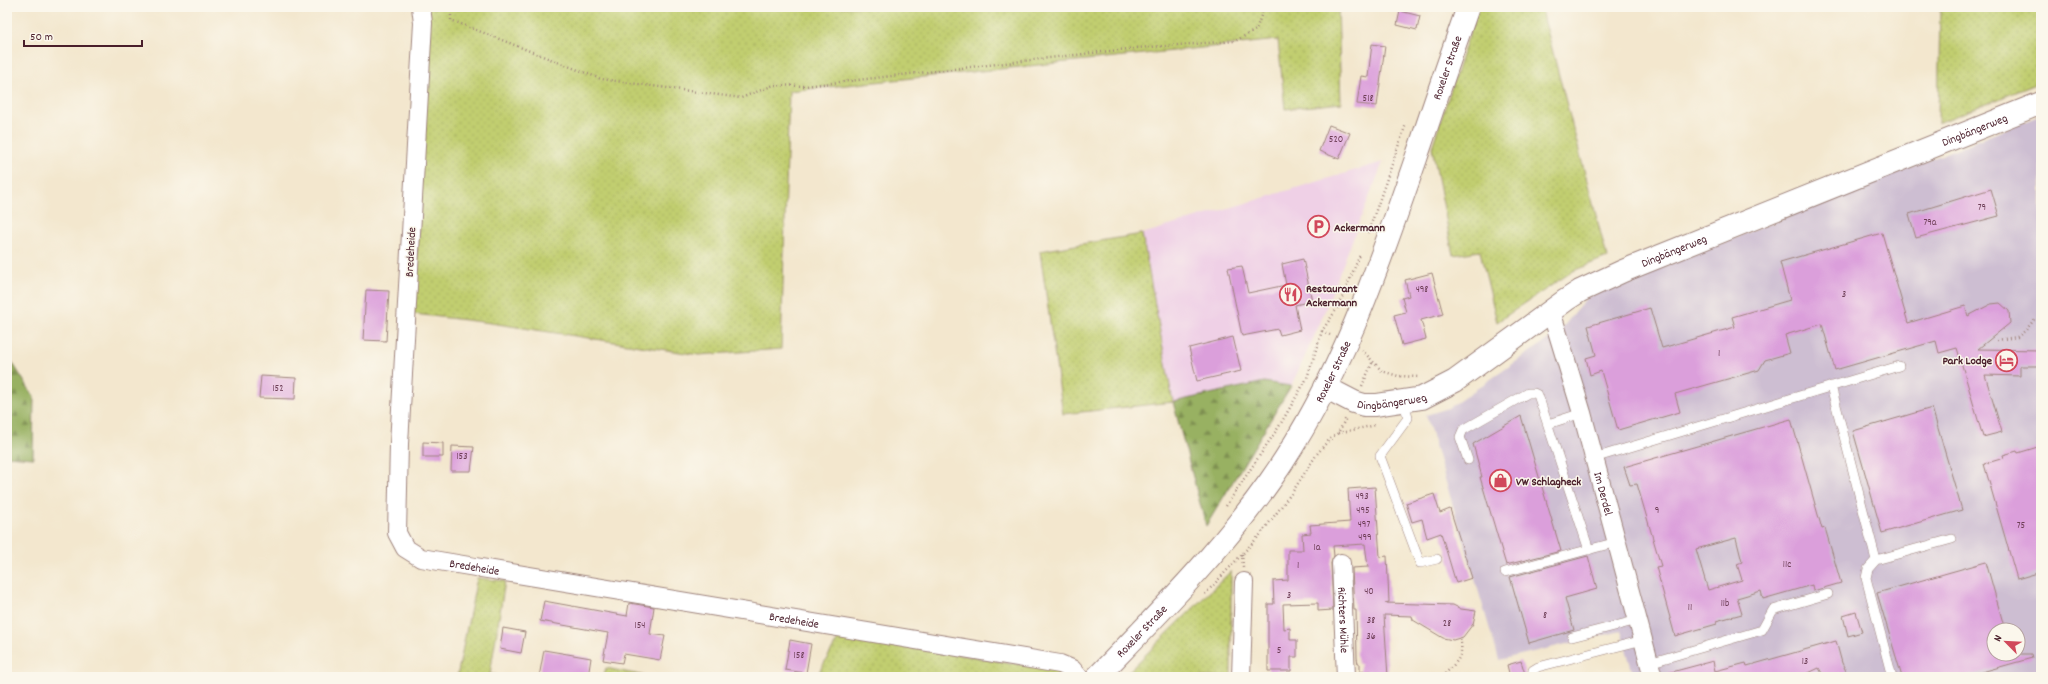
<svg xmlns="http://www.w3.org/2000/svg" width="2048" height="684" font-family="Dekko,sans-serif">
<defs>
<pattern id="grass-dots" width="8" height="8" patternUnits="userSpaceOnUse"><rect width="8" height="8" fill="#c1ce70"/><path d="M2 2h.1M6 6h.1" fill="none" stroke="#a7b061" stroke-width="1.8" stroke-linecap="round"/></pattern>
<pattern id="forest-firs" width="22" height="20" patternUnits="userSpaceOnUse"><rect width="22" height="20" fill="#98b162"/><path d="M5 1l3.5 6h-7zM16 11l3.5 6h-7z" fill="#7e8f51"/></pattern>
</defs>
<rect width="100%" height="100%" fill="#fbf7ec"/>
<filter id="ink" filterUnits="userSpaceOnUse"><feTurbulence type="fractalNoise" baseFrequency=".025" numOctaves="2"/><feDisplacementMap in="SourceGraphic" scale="8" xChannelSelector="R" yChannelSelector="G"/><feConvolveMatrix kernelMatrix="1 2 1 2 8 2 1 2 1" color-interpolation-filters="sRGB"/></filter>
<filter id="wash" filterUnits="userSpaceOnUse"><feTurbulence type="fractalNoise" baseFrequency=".012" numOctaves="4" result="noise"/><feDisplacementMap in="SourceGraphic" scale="16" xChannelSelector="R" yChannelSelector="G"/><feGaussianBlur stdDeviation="0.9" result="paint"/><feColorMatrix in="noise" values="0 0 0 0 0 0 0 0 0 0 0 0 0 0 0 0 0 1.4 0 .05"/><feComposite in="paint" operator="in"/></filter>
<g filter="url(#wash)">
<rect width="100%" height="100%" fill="#f3e7ce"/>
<!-- built -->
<path fill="#efd0e6" d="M1383,162l-65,166 -27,58 -27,-4 -91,20 -31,-168z"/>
<!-- industrial -->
<path fill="#cdbed2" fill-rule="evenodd" d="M2041,115v562h-407l-13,-46 -122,29 -73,-245 23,-7 110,-76 28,-35zM1994,630h24v24h-24z"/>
<!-- grass -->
<path fill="url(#grass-dots)" stroke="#86764e" d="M428,7h910l3,96 -56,6 -7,-69 -489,51 -8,258 -82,6 -208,-32 -77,-9z
M1478,7h63l66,250 -34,14 -76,51 -17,-71 -27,4 -21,-108z
M1940,7h101v75l-103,41z
M1142,234l31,168 -110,12 -23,-163z
M1231,571v106h-108z
M477,578l28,3 -15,93 15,3h-48z
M840,636l235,37 -4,4h-255z
M606,668l44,9h-47z"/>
<!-- forest -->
<path fill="url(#forest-firs)" stroke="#716846" d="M7,354l27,43 -1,61 -26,-2z
M1264,382l27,4 -85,140 -33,-124z"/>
<g id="blocks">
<!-- building -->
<path fill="#db9fdb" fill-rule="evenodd" d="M1400,11l20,5 -3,14 -20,-5z
M1372,44l13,2 -8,60 -20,-2 4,-28 7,1z
M1329,125l21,8 -11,26 -20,-8z
M1991,189l8,27 -83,22 -7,-24z
M1882,233l26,90 57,-17 3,10 23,-12 9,-1 9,8 1,12 -32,26 63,1v16h-21v10l-35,-1 17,57 -19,5 -26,-89 -18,5 -3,-12 -101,29 -13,-46 -37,11 5,18 -25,7 -6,10 -84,24 5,18 -62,18 -17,-59 -11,4 -4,-17 10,-3 -8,-29 62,-18 12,40 73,-21 -3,-10 58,-17 -10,-38z
M1303,259l9,42 -17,4 5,25 -20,5 -2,-6 -36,7 -14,-68 14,-2 6,27 38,-8 -4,-21z
M1432,273l11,41 -22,6 5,19 -24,6 -8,-30 12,-3 -4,-14 7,-2 -4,-16z
M366,290l23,1 -3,50 -23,-1z
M1233,337l8,34 -44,10 -8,-33z
M261,376l35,2 -1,21 -36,-1z
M1932,408l30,102 -80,23 -29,-102z
M1521,416l40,135 -55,14 -26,-88h2l-9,-33z
M1791,419l31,110 3,-1 16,55 -28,8 -1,-6 -49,14 -2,-8 -24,7 5,16 -26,7 1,3 -42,12 -19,-69 5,-1 -24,-82 -7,1 -6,-18zM1736,538l6,24 -5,2 5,16 -34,10 -12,-41z
M423,442l20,1v14h-20z
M452,446l22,1 -3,24h-20z
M2041,446v126l-24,7 -33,-115 20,-6 -1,-3 14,-4 1,2z
M1375,487l5,70 7,-1 2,46 -4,1 68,2 8,4 15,2 -3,13 -10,13 -10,3 -10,-2 -30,-18 -1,-4 -28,-1 4,62h-15l-2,-6 -11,1v-8h-2l-1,-6 -1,-48h-2l-2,-42 16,-1 -3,-23 -32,2 1,10 -3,7 2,47 -15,1v-8l-35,1 1,25 6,-1v12h7v17h-6v14h-23v-67h6l-1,-23 15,-1v-30h15l-1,-16 9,-1 -1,-8 40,-3 -2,-33z
M1434,494l6,19 10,-4 22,69 -16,5 -15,-50 -14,5 -5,-19 -10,3 -6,-19z
M1588,556l9,33 -32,9 9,32 -45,13 -19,-66z
M1986,562l19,68h-11v24h37l1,4 -68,19h-62l-25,-84z
M544,601l83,15 2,-13 25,4 -4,27 15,2 -5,24 -36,-6 -2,9 -19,-3 5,-27 -68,-12z
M1856,612l6,20 -14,4 -5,-20z
M503,628l22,4 -4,21 -21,-4z
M790,640l21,4 -5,29 -21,-3z
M1836,641l6,22 7,14h-25l-5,-9 -19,9h-132v-4l45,-12 2,10 31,-8 1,3z
M544,650l47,8 -3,19h-49z
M1521,661l5,16h-16l-3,-12z"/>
</g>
</g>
<g filter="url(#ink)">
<use href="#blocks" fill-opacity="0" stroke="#9e837c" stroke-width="1"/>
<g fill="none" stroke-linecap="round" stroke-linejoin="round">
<defs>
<path id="lane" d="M1831,386l45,174
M1404,402l4,16 -28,38 40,107 17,-4
M1548,424l34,-11
M1594,458l305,-92
M1468,460l-8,-23 3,-7 65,-37h6l4,2 51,155
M1505,572l112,-30
M1572,637l66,-17
M1649,663l113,-33 11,-20 55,-16
M1532,677l1,-7 5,-3 105,-27
M1892,677l-26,-99 2,-9 8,-9 76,-21"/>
<g id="street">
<path id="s1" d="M421,7l2,16 -24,421 -2,89 8,15 16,10 639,106 12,5 7,8"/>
<path id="s2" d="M1551,311l31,102 71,264"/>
<path id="s3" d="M1341,563l5,114"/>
<path d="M1241,677l3,-95"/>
</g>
<g id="secondary">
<path id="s4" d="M1325,387l29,15 10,3h12l46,-7 33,-17 111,-81 14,-9 43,-20 418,-168"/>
<path id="s5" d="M1097,677c61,-63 122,-124 173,-196 71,-101 111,-221 151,-337 15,-46 31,-91 47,-137"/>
</g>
</defs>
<!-- lane casing -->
<use href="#lane" stroke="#9e837c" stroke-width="10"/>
<!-- street casing -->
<use href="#street" stroke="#9e837c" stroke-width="20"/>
<!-- secondary casing -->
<use href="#secondary" stroke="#9e837c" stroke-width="24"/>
<!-- path -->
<path stroke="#9e837c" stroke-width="2.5" stroke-dasharray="1 3" stroke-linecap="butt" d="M451,7v13l150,59 140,19 33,-13 31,1 331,-38 99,-7 21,-11 8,-23
M1368,233l38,-109
M1322,331l8,4
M1997,340l20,-3 8,-6 9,-11h7
M1362,350l20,21 16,5 21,1
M1362,386l11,-25
M1338,433l38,-8
M1226,506l54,-81 27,-47 15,-47 16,-24 22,-52
M1242,554l1,13
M1205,594l55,-59 33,-44 24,-37 10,-12 11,-9 8,-15
M1442,677c13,-14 23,-19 18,-39"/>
<!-- lane -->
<use href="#lane" stroke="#fff" stroke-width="9"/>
<!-- street -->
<use href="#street" stroke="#fff" stroke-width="18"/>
<!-- secondary -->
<use href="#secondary" stroke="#fff" stroke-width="22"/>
</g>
</g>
<!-- icons -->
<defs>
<symbol id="parking-ring" viewBox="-11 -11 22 22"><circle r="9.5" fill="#fbf7ec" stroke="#d1495b" stroke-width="1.5"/><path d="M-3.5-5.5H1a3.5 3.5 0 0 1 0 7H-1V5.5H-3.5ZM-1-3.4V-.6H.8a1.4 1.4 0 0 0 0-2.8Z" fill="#d1495b"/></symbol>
<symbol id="restaurant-ring" viewBox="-11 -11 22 22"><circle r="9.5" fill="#fbf7ec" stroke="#d1495b" stroke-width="1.5"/><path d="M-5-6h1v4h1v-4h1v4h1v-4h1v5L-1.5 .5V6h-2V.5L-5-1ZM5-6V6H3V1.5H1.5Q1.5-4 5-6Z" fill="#d1495b"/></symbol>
<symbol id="hotel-ring" viewBox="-11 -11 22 22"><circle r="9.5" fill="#fbf7ec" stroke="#d1495b" stroke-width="1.5"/><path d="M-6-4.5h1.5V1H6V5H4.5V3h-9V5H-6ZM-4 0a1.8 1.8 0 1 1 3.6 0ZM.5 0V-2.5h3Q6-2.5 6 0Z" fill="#d1495b"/></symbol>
<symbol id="shop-ring" viewBox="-11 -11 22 22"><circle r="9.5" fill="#fbf7ec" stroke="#d1495b" stroke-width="1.5"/><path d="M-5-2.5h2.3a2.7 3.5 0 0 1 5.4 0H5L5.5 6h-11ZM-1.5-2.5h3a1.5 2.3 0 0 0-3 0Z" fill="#d1495b"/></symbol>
</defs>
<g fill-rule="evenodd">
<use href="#parking-ring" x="1306" y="214" width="25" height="25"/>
<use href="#restaurant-ring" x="1278" y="282" width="25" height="25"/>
<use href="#hotel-ring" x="1994" y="348" width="25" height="25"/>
<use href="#shop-ring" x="1488" y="468" width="25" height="25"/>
</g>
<g text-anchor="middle" stroke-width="3" stroke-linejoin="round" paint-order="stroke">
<!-- number labels -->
<g font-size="10" fill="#6e3f57">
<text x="1368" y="101">518</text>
<text x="1336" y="142">520</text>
<text x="1982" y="210">79</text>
<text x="1930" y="225">79a</text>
<text x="1422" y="292">498</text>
<text x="1844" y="297">3</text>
<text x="1719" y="356">1</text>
<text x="278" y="391">152</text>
<text x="462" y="459">153</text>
<text x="1362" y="499">493</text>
<text x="1363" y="513">495</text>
<text x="1657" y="513">9</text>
<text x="1364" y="527">497</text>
<text x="2021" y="528">75</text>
<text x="1365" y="540">499</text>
<text x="1317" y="550">1a</text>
<text x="1787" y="567">11c</text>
<text x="1298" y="568">1</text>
<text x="1369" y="594">40</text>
<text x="1289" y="598">3</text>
<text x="1725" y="606">11b</text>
<text x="1690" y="610">11</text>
<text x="1545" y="618">8</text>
<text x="1371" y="623">38</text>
<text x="1447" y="626">28</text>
<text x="640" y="628">154</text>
<text x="1371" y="639">36</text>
<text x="1279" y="653">5</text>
<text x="799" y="658">158</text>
<text x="1805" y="664">13</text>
</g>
<!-- street labels -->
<g font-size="12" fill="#4a1f2b" stroke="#fbf7ec">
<text dy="4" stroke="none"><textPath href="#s5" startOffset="713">Roxeler Straße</textPath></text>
<text dy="4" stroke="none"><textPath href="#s4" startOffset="719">Dingbängerweg</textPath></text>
<text dy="4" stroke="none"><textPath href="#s4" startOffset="395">Dingbängerweg</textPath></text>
<text transform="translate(410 252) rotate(-87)" y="4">Bredeheide</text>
<text dy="4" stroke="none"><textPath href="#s5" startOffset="388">Roxeler Straße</textPath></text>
<text dy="4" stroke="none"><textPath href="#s4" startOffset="71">Dingbängerweg</textPath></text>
<text dy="4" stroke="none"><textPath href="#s2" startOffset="190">Im Derdel</textPath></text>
<text dy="4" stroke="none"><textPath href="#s1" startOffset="617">Bredeheide</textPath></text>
<text dy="4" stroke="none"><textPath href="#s1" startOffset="941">Bredeheide</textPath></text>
<text dy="4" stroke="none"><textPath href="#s3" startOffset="57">Richters Mühle</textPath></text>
<text dy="4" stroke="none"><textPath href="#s5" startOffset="64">Roxeler Straße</textPath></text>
</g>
<!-- poi labels -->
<g font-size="12" font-weight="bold" fill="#4a1f2b" stroke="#fbf7ec" text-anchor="start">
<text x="1334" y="231">Ackermann</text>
<text x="1306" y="292">Restaurant<tspan x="1306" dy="14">Ackermann</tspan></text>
<text x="1992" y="364" text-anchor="end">Park Lodge</text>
<text x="1516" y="485">VW Schlagheck</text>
</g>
</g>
<!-- margin -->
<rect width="2048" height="684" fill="none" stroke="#fbf7ec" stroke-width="24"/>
<!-- north arrow -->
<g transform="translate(2006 642) rotate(294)"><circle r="19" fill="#fbf7ec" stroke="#b4a19f"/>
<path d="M0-3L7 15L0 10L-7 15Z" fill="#d1495b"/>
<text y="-6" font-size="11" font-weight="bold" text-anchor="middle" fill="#4a1f2b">N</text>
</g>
<!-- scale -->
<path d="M24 40v6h118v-6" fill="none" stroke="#4a1f2b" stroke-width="2"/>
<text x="30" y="40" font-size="12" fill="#4a1f2b" stroke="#fbf7ec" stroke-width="3" paint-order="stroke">50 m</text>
</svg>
